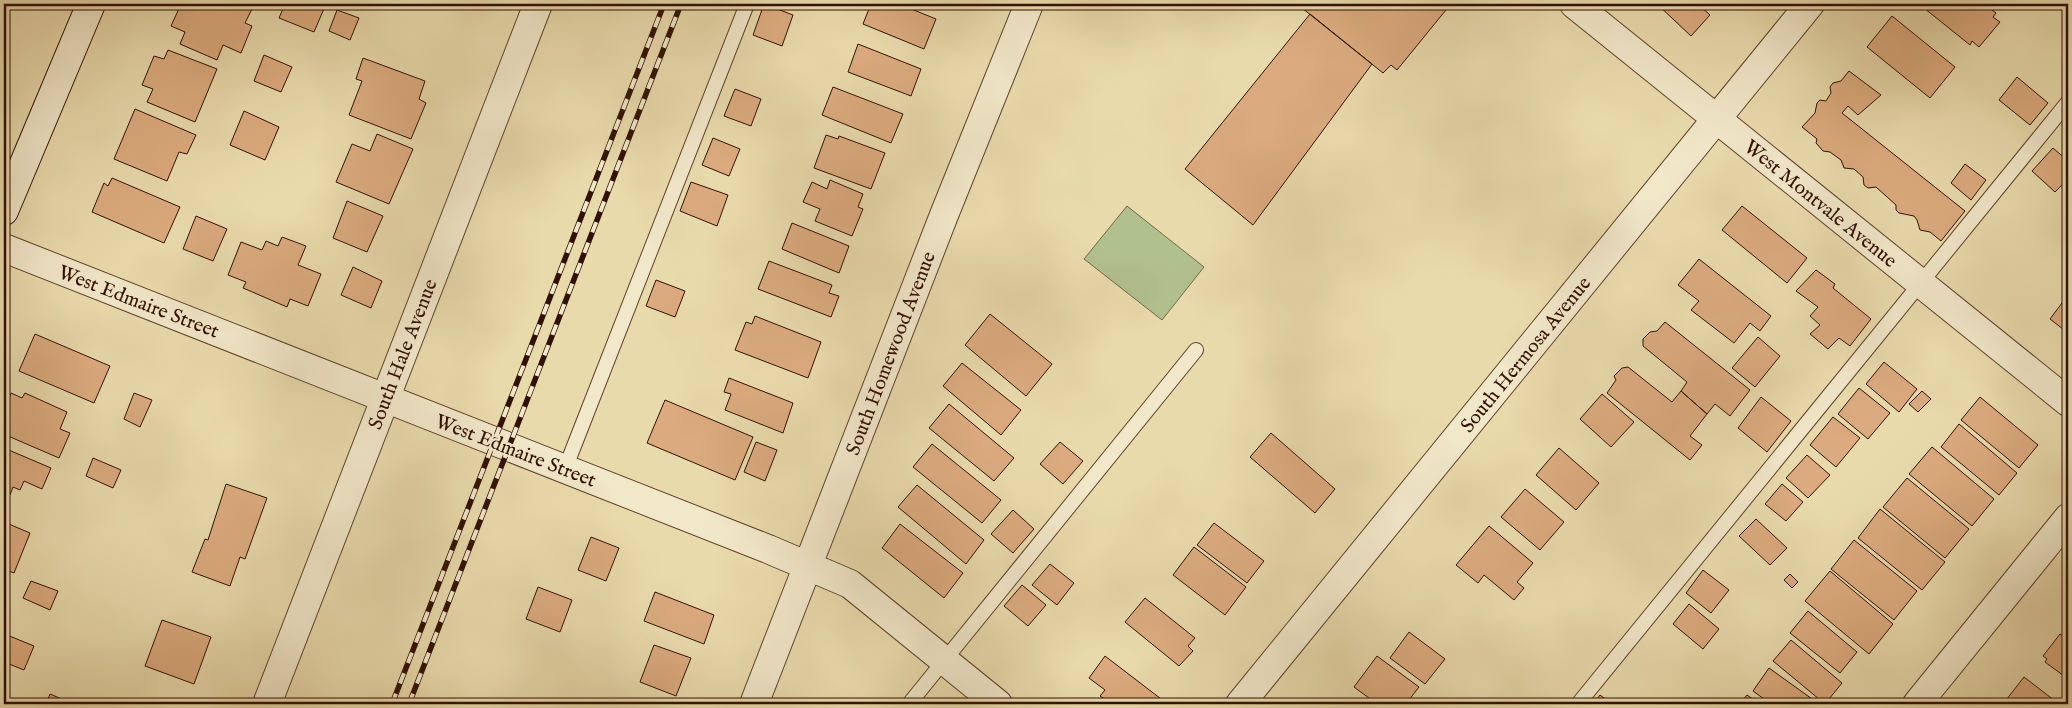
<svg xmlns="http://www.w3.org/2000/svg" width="2072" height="708" font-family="'IM FELL English',serif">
<rect width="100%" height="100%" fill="#e9daac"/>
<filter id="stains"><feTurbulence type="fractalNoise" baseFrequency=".004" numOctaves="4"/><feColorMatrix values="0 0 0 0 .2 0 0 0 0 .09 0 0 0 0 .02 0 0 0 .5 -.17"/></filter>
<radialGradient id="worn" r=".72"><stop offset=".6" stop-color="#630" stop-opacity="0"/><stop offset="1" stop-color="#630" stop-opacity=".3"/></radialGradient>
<!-- green -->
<path fill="#b1c18e" stroke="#716948" d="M1127,206l77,61 -42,53 -78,-61z"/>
<!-- building -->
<path fill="#dbab7f" stroke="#311101" d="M181,4h59l12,5 -7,14 7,3 -11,27 -18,-8 -6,15 -37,-16 5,-12 -14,-6z
M285,4h41l-12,28 -35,-14z
M764,4l29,11 -11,31 -29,-11z
M871,4h28l37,15 -12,30 -61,-25z
M1297,4h151l2,1 -53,65 -6,-5 -8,8z
M1657,4h41l12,11 -19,21z
M1919,4h65l12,9 -3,4 7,5 -21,25 -7,-6 -2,4z
M337,10l22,8 -9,22 -21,-9z
M1310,14l62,50 -119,161 -68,-56z
M1892,16l63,51 -25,31 -63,-51z
M858,44l63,25 -10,27 -63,-24z
M168,50l49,19 -22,53 -48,-20 6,-13 -11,-4 12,-29 10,3z
M264,55l28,12 -11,25 -27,-11z
M363,58l62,23 -6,18 7,4 -15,36 -62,-24 13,-34 -6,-2z
M1849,71l32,24 -23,20 -10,-9 -6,7 123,98 -24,30 -11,-9 -10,-2 -3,-10 -3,-4 -15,-3 -3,-3v-5l-20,-18 -8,1 -4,-3 -1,-8 -9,-8 -10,-1 -3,-8 -11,-8 -7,-1 -7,-8 1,-4 -15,-12 13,-14 2,-10 3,-3 6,1 5,-8 -1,-6 3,-4 8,-2z
M2017,77l31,26 -18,22 -31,-25z
M833,87l70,27 -12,29 -69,-28z
M735,89l26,10 -10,27 -27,-10z
M135,109l61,26 -9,19 -8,-2 -12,29 -53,-22z
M244,111l35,16 -14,33 -35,-15z
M377,134l36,15 -24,55 -53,-22 16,-38 18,7z
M826,135l12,4 1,-3 46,17 -14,36 -57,-21z
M713,138l27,11 -11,27 -27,-11z
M2053,148l15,13v18l-13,13 -23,-21z
M1965,164l21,16 -15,20 -20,-17z
M112,178l68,29 -16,36 -72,-31 12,-29 4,3z
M830,180l33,14 -5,13 5,2 -11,27 -37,-15 5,-12 -17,-7 9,-20 15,7z
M691,182l37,13 -11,31 -37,-15z
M347,201l36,15 -16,36 -34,-14z
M1742,206l65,52 -20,25 -65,-53z
M196,216l31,13 -14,32 -30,-12z
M792,223l57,23 -10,27 -57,-24z
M282,237l24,9 -8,19 23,9 -13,32 -18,-7 -3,8 -44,-19 3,-6 -18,-7 13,-33 21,8 4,-9 12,5z
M1699,259l72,57 -11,15 -10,-8 -16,20 -43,-33 8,-9 -21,-16z
M769,261l63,24 -3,8 10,3 -8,21 -73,-28z
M353,267l29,14 -11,27 -30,-13z
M1816,270l19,14 -2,4 38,31 -21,27 -11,-8 -11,11 -18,-15 10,-9 -10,-9 8,-9 -22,-16z
M656,280l29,11 -10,26 -29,-11z
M2068,295v38l-18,-14z
M990,314l62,50 -26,32 -61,-51z
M755,316l66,26 -13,36 -73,-28 11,-28 6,2z
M1665,322l85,68 -20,26 -15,-12 -8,10 -26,-23 6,-9 -44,-36v-7l7,-7 7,-1z
M35,334l75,32 -16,37 -75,-32z
M1758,337l22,19 -25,31 -23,-19z
M1884,362l33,27 -18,23 -33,-28z
M962,363l59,47 -20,25 -58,-49z
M1628,367l44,35 9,-11 26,23 -17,22 12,9 -12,15 -83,-67 9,-13 -2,-4 8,-8z
M729,378l64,25 -10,30 -58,-23 6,-16 -7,-2z
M1859,388l31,25 -22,26 -30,-25z
M1922,391l9,8 -13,13 -9,-8z
M11,393l11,5 3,-5 42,19 -7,17 10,4 -11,25 -51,-22 1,-2 -5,-2v-21z
M134,393l18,7 -12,27 -16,-8z
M1602,394l32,28 -23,25 -31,-28z
M1761,397l30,24 -24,31 -29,-24z
M1980,397l58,48 -19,23 -58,-48z
M665,400l88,37 -18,43 -88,-37z
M949,404l65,54 -20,23 -65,-53z
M1833,417l27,21 -24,29 -26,-22z
M1959,424l58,49 -18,22 -58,-48z
M1271,433l64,56 -20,24 -65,-56z
M756,442l21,8 -12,31 -21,-9z
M1060,442l23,19 -20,23 -23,-20z
M932,444l69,56 -19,23 -69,-56z
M1932,447l62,52 -22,27 -63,-52z
M4,448l47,20 -9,21 -18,-8 -4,9 -7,-3 -3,8 -6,-2z
M1559,448l40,35 -23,27 -40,-35z
M1807,455l23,20 -22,23 -22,-20z
M93,458l28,12 -8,18 -27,-12z
M1907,478l62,51 -24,29 -62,-51z
M226,484l41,14 -22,61 -5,-2 -10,29 -38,-14 13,-33 3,1z
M1782,484l21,18 -17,19 -21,-17z
M917,485l67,55 -18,24 -68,-57z
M1525,489l39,33 -24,28 -39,-33z
M1880,509l65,53 -23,28 -64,-52z
M1013,510l21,19 -21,24 -22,-19z
M1756,519l31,29 -17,17 -31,-29z
M4,522l26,11 -16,40 -10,-4z
M1214,523l50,38 -17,22 -50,-38z
M900,524l63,49 -19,25 -62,-50z
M1489,526l44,37 -16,19 7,6 -10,12 -30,-25 -6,8 -22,-18z
M591,537l28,11 -13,33 -28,-11z
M1854,540l63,51 -23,29 -63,-51z
M1194,547l52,40 -21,28 -52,-40z
M1050,564l24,19 -17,22 -25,-20z
M1703,570l26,20 -18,23 -25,-20z
M1830,571l63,53 -24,30 -64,-53z
M1790,574l8,8 -6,6 -8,-8z
M31,581l27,10 -8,19 -27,-12z
M1022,585l24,20 -18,21 -24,-20z
M538,587l34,13 -12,32 -34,-13z
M655,592l59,23 -10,29 -60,-23z
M1145,598l50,40 -7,8 5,5 -14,15 -54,-44z
M1689,604l30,25 -16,20 -30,-25z
M1808,611l49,41 -17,21 -50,-40z
M162,620l49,17 -17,47 -49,-18z
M1409,632l36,27 -20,25 -35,-26z
M2060,634l6,4 2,-4v45l-23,-17 2,-3 -4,-3z
M7,635l27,11 -10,24 -20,-8v-20z
M1791,640l51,43 -17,21 -52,-43z
M654,645l37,13 -15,38 -36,-14z
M1105,656l60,46 -1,2h-52l-12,-8 5,-6 -16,-12z
M1377,656l42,31 -13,17h-29l-23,-17z
M1769,668l50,36h-48l-18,-13z
M2024,677l35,27h-56z
M50,694l14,6 -2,4h-16z
M1600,695l12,9h-18z
M1747,695l13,9h-20z"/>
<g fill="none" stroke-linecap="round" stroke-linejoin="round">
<defs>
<path id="lane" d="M565,469l182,-465
M909,704l287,-354
M1578,704l490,-602"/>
<path id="street" d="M1574,4l494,398
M4,248l764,301 82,35 148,120
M267,704l271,-700
M754,704l190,-489 85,-211
M1240,704l570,-700
M1917,704l151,-186"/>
<path id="secondary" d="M4,211l87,-207"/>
</defs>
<!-- lane casing -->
<use href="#lane" stroke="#5f432c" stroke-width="16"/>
<!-- street casing -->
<use href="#street" stroke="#5f432c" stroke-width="30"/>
<!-- secondary casing -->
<use href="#secondary" stroke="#311101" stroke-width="30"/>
<!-- lane -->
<use href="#lane" stroke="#f1e7c9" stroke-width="14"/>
<!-- street -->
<use href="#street" stroke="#f1e7c9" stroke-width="28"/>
<!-- secondary -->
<use href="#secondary" stroke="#f1e7c9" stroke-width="28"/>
<defs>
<path id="rail" d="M392,704l272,-700
M409,704l272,-700"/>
</defs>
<!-- rail casing -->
<use href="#rail" stroke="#311101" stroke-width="5.5"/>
<!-- rail -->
<use href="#rail" stroke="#f1e7c9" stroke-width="4" stroke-dasharray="11" stroke-linecap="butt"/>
</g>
<g text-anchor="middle" stroke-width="5" stroke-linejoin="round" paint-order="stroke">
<!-- street labels -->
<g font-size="20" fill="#311101" stroke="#f1e7c9">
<text transform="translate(1821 203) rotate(39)" y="7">West Montvale Avenue</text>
<text transform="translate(139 301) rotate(21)" y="7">West Edmaire Street</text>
<text transform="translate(890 353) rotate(-69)" y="7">South Homewood Avenue</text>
<text transform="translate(402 354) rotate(-69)" y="7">South Hale Avenue</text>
<text transform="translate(1525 354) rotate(-51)" y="7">South Hermosa Avenue</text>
<text transform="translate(516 450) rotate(21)" y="7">West Edmaire Street</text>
</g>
</g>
<!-- margin -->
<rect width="2072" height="708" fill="none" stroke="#e9daac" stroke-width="20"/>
<rect x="5" y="5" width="2062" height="698" fill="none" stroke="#311101" stroke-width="2.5"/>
<rect x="10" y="10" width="2052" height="688" fill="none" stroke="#311101"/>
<rect width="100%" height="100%" filter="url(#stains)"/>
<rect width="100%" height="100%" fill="url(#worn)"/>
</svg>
